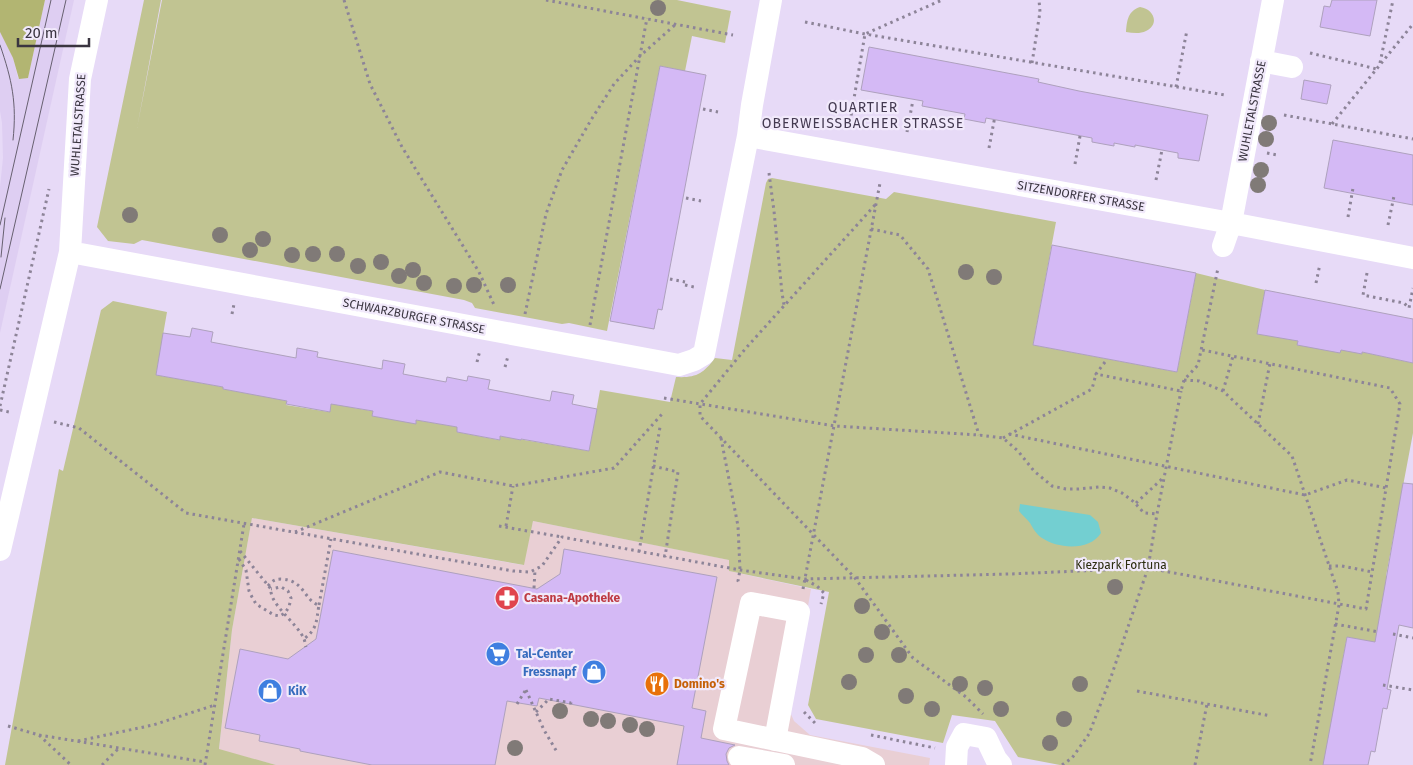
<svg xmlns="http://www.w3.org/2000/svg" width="1413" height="765" font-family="'Fira Sans',sans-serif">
<rect width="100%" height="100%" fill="#e7daf7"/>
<!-- commercial -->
<path fill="#e9cfd4" d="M252,518l271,47 10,-44 197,39 -1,11 82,18 -20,114 -1,9 4,9 16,14 120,23 -1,7h-653l-57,-15 13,-120z"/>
<!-- built -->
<path fill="#decef2" d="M45,0h29l-74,333v-146l3,-29 -1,-35 -2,-12v-79l13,26 5,20h10z"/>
<!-- green -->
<path fill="#c1c492" d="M144,0h17l-24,128 25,-128h515l54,11 -6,32 -33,-7 -7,35 -25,-5 -53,265 -38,-8 -7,1 -87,-16 -3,-5 -8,-3 -322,-60 -8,4 -26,-3 -11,-14z
M1140,7c14,2 20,17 6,24 -6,3 -13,2 -20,1 1,-12 2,-21 14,-25z
M772,178l114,21 8,-7 162,30 -23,123 144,27 19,-99 69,17 -8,44 41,6 -1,5 65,7 51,11v70l-27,143 3,1 -7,24 -3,20 -2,22 -30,-6 -8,42 -12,86h-267l-42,-8 -23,-36 -43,-6 -9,28 -127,-24 -8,-14 21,-113 -100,-21v-11l-196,-39 -9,44 -272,-47 -20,112 -13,119 57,16h-271l54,-296 4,2 38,-161 12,-9 54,11 -11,63 67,12v2l64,11 -1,5 43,7 3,-11 22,7 19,3 -1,5 44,7v-3l42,7 -1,5 42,8 1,-4 89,15 11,-61 70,12 6,-25c20,1 27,-3 39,-19l17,2 34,-177 2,-4z"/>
<!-- forest -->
<path fill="#b2b572" d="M0,0h45l-17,78 -9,1 -6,-21 -13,-26z"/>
<!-- water -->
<path fill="#73cfd1" d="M1020,504l70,11 8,7 3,11c-11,18 -43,16 -59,5 -6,-4 -9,-10 -12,-15 -3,-4 -8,-8 -11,-12z"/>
<!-- building -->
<path fill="#d4b9f5" stroke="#aea1bd" d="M1332,0h45l-7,36 -50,-9 4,-21 6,1z
M869,47l170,32 -1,3 41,9 129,24 -9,46 -21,-3v-5l-43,-8v2l-21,-4v3l-22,-4v-4l-106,-20 -1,5 -21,-4 1,-5 -43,-8 1,-5 -62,-11z
M660,66l46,9 -44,235 -4,-1 -4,20 -44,-8z
M1304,80l27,5 -4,19 -26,-5z
M1333,140l80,15v50l-89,-17z
M1052,245l144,28 -19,99 -144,-27z
M1265,290l148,29v44l-51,-11v2l-21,-4 -1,3 -43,-8 1,-4 -41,-7z
M192,328l21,4 -2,10 85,16 1,-10 21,4 -1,5 65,12 1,-9 22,4 -2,10 43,8 1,-5 20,4 1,-5 22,4 -2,9 62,12 2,-10 22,4 -2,9 25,5 -8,42 -68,-12v1l-21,-4v4l-43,-8v-5l-41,-7v4l-44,-8 1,-5 -42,-7 -1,8 -44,-8 1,-3 -64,-12v-2l-67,-12 7,-42 27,4z
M1403,483l10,1v144l-14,-3 -12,64 4,1 -4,19 -4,-1 -8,44 -4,-1 -3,14h-45l24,-128 28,5z
M564,549l153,28 -25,131 14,3 -5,27 34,7 -6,3 -3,6 1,7 2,4h-52l7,-39 -145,-28 -2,8 -30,-5 -12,64h-123l-72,-14v-2l-41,-8 1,-6 -35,-7 15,-79 48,10 28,-20 17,-89 204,39 23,-15z"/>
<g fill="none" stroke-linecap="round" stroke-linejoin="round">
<!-- path -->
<path stroke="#8d8498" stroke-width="3" stroke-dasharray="2.5 4" stroke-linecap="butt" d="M344,0l26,84 32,63 77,125 16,35
M546,0l187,35
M805,22l60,12 360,61
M1310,53l67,16
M1032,63l8,-51 -1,-12
M1380,63l13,-63
M1176,87l11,-57
M703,109l15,3
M1284,115l129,24
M850,122l15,-88 77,-34
M1332,124l81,-100
M907,132l6,-32
M989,148l6,-32
M1267,153l10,2
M1075,164l5,-28
M769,173l5,38 8,82 2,12
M1156,180l6,-30
M686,198l15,3
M875,205l-129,143 -46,56v12l155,162 58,80 53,39 17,17
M1348,217l5,-29
M1388,225l6,-29
M871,229l29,6 28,34 51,166
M1367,273l-4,22 41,8 5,5 4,-20
M670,279l15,3
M1316,283l4,-19
M685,285l9,2
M232,314l2,-10
M525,314l21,-100 16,-44 29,-50 23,-36 26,-28 36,-32
M590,325l57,-307
M477,362l3,-12
M1105,362l-9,12 85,17 3,-11 14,-15 20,-97
M505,367l3,-11
M1184,380l15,1 24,10 69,65 46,136 1,13 -29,160
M1223,391l10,-35
M664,398l171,28 144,9 24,3 15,13 16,20 18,15 14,3h12l21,-2 11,1 12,5 12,9 10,11 13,1
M0,406l49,-217
M0,410l9,2
M54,422l25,6 107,85 327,58 17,1 12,-6 20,-29 178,33 65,9 205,-5 138,-6 218,41 34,-205 -10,-16 -188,-38
M1258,424l12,-61
M1009,434l296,61 42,-15 39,8
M721,438l17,88 2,44 -2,11 2,3
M1003,438l89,-49 4,-15
M653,466l25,6 -13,85
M1136,503l27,-25
M499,526l63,11
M506,526l7,-40
M295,532l145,-60 73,14 101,-18 48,-54
M240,551l31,38c-2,15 27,35 33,50 1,2 1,5 2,8
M639,552l21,-125
M239,559l7,11 3,21 3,6 4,7 8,5 10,6 6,1 5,-3 4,-6 2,-9 -3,-7 -7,-4 -10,2
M1329,566h13l30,6
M806,580l11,6 7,7 -3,11
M268,586c4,-5 7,-7 13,-7 24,1 23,22 38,26 -3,16 -1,23 -15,34
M534,588l1,-18
M803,589l77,-406
M319,605l12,-66
M1335,624l44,8
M1393,634l20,4
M1383,685l30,5
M526,690l18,40 13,22
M1137,691l134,25
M517,704l8,-13
M536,712l13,-13 22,4 1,-4
M804,712l11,11
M8,726l31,9 32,30
M39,735l166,27
M871,735l64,13
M78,741l75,-16 62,-20
M102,765l17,-17
M205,765l39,-241
M1062,765l10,-7 17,-24 22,-57 37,-109 9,-54 24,-123
M1195,765l12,-61"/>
<!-- minor -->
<path stroke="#fff" stroke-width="22" d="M1261,61l31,6
M748,136l483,87 182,35
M1223,246l8,-23 42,-223
M70,252l609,113 15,-5 10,-6 44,-218 4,-31 19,-105
M0,550l70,-298 10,-173 17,-79
M775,740l24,-128 -48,-9 -27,126 138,29 12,7
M739,757l45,8
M956,765l1,-18 7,-13 22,4 10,21 5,6"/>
<!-- tram -->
<path stroke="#676070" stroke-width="1" d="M0,45c12,35 17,58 13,95
M0,225l51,-225
M1,257l4,-39
M0,289l66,-289"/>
</g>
<!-- trees -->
<g fill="#807a77">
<circle cx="658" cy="8" r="8"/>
<circle cx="1269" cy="123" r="8"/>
<circle cx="1266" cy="139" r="8"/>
<circle cx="1261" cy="170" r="8"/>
<circle cx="1258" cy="185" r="8"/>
<circle cx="130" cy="215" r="8"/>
<circle cx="220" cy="235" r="8"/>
<circle cx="263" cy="239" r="8"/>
<circle cx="250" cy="250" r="8"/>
<circle cx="313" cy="254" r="8"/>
<circle cx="337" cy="254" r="8"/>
<circle cx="292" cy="255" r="8"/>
<circle cx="381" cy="262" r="8"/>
<circle cx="358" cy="266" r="8"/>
<circle cx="413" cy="270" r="8"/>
<circle cx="966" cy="272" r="8"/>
<circle cx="399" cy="276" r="8"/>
<circle cx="994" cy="277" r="8"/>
<circle cx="424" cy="283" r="8"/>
<circle cx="474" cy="285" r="8"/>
<circle cx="508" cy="285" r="8"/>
<circle cx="454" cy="286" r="8"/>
<circle cx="1115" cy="587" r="8"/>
<circle cx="862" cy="606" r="8"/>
<circle cx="882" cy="632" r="8"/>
<circle cx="866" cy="655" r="8"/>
<circle cx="899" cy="655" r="8"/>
<circle cx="849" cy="682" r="8"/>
<circle cx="960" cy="684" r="8"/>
<circle cx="1080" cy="684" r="8"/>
<circle cx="985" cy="688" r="8"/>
<circle cx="906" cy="696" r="8"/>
<circle cx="932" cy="709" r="8"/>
<circle cx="1001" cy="709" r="8"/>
<circle cx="560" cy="711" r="8"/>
<circle cx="591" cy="719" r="8"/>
<circle cx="1064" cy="719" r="8"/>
<circle cx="608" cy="721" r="8"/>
<circle cx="630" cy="725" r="8"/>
<circle cx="647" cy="729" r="8"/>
<circle cx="1050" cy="743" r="8"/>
<circle cx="515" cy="748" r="8"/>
</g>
<!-- icons -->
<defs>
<symbol id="pharmacy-disc" viewBox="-11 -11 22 22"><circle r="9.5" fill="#e0444e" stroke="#f1e9fb"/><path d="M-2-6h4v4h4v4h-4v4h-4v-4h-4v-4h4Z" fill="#fff"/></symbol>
<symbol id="supermarket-disc" viewBox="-11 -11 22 22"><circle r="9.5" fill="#3f7fe0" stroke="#f1e9fb"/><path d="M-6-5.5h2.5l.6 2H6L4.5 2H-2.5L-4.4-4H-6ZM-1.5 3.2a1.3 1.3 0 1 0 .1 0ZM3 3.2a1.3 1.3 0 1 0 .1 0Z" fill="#fff"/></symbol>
<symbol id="shop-disc" viewBox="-11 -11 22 22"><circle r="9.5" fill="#3f7fe0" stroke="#f1e9fb"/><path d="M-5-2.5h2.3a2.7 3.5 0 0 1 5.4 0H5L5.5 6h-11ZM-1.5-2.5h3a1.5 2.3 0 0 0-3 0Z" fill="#fff"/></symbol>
<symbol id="restaurant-disc" viewBox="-11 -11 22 22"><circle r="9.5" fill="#e8710a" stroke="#f1e9fb"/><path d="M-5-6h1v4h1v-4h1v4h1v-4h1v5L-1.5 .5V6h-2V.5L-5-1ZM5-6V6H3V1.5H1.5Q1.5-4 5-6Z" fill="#fff"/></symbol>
</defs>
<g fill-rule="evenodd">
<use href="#pharmacy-disc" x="493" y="584" width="28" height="28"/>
<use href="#supermarket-disc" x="484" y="640" width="28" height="28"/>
<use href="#shop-disc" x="580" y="658" width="28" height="28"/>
<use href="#restaurant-disc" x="643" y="670" width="28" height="28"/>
<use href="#shop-disc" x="256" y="677" width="28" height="28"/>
</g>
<g text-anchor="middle" stroke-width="4.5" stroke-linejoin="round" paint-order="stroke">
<!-- street labels -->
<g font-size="12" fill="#3a3540" stroke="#f1e9fb">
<text transform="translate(1252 111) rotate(-79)" y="4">WUHLETALSTRASSE</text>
<text transform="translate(78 125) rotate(-86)" y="4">WUHLETALSTRASSE</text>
<text transform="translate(1081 196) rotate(10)" y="4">SITZENDORFER STRASSE</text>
<text transform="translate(414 316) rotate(11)" y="4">SCHWARZBURGER STRASSE</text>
</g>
<!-- park labels -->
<g font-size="12" fill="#2b2c0e" stroke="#f1e9fb">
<text x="1121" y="569">Kiezpark Fortuna</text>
</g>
<!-- health labels -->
<g font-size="12" font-weight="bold" fill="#be3a42" stroke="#f1e9fb" text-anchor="start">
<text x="524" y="602">Casana-Apotheke</text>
</g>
<!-- shop labels -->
<g font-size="12" font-weight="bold" fill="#366cbe" stroke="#f1e9fb" text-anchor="start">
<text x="516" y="658">Tal-Center</text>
<text x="576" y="676" text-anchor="end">Fressnapf</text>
<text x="288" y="695">KiK</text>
</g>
<!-- food labels -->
<g font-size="12" font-weight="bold" fill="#c56008" stroke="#f1e9fb" text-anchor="start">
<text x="674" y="688">Domino's</text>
</g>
<!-- neighbourhood labels -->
<g font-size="14" letter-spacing="1" fill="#443a51" stroke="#f1e9fb">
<text x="863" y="112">QUARTIER<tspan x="863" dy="16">OBERWEISSBACHER STRASSE</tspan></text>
</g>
</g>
<!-- scale -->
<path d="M18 38v8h71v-8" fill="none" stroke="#3a3540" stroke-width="2.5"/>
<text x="25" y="38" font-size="15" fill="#3a3540" stroke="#f1e9fb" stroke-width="4" paint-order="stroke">20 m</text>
</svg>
